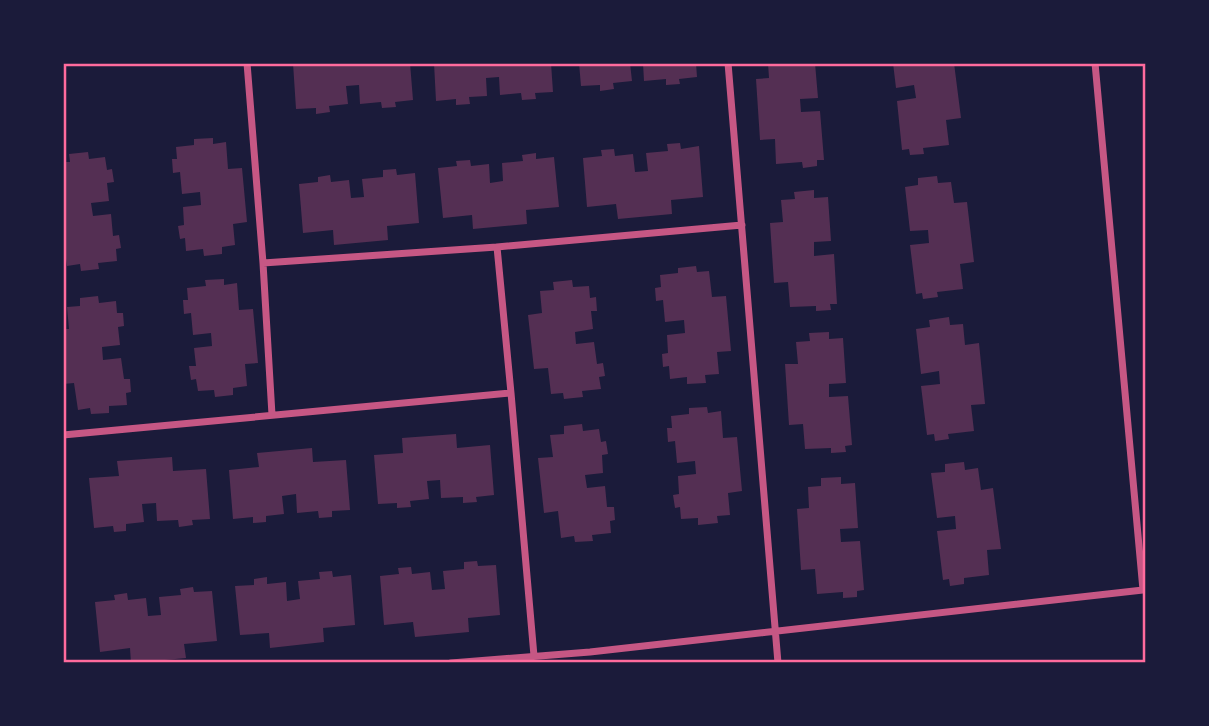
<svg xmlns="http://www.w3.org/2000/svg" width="1209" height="726" font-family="'Fira Sans Condensed',sans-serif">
<rect width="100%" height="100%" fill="#1b1b3a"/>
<!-- building -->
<path fill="#542f53" d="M293,63h117l3,37 -18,2 1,5 -14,1 -1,-6 -21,2 -1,-19 -13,1 2,18 -19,2 1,6 -14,2v-6l-20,1z
M434,63h117l2,29 -18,1 1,6 -14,1 -1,-7 -21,2 -1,-18 -13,1 1,18 -18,1 1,7 -14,1v-6l-20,2z
M579,63h51l2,18 -19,2 1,6 -14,2v-6l-19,1z
M643,63h53l1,14 -18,2 1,5 -14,1v-6l-22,2z
M768,63h47l3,35 -18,1 1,13 19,-1 4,49h-7v6l-14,2 -1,-6 -26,2 -1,-25 -15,1 -4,-61 13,-1z
M893,63h61l7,55 -15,2 3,25 -26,3 1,6 -14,1 -1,-6 -7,1 -5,-49 19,-3 -2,-13 -18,3z
M213,138v6l13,-2 2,27 14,-1 5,54 -14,2 2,21 -13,2v7l-18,2 -1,-7 -17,2 -1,-13 -5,1 -2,-13 6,-1 -1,-18 18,-2 -1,-13 -18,2 -2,-22 -7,1 -1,-14h5l-1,-12 18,-2v-6z
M680,143l1,6 18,-3 4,51 -32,3 1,14 -54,5 -2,-15 -29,3 -4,-49 19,-2 -1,-6 13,-1 1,7 18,-2 2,18 13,-1 -2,-18 22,-2 -1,-7z
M88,152l1,7 16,-2 2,13 5,-1 2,13 -7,1 2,18 -18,2 2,13 18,-2 2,22 6,-1 2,13 -5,1 1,12 -19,2 1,6 -18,2 -1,-7 -13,2 -4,-27v-77h7l-1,-8z
M536,153v6l18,-2 5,50 -33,3 1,14 -54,5 -1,-14 -29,3 -5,-50 19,-2 -1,-5 14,-1 1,6 18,-2 1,19 13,-2 -1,-18 21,-2 -1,-6z
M396,169l1,6 18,-2 4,50 -32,3 1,14 -54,5 -1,-15 -30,3 -4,-49 19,-2v-5l12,-2 1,7 18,-2 2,18 13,-1 -2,-18 21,-2v-7z
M937,176l1,7 13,-1 3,21 13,-1 7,60 -14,2 3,25 -26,3 1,5 -15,2 -1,-6 -6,1 -6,-49 19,-2 -1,-13 -18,1 -5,-44 13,-2v-7z
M814,190v8l14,-1 3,44 -17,1v14l20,-2 3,50h-7l1,6 -15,1v-5l-26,1 -2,-25 -14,1 -4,-60 13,-1 -2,-22 14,-1 -1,-7z
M696,266l1,6 12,-1 3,26 14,-1 5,55 -14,1 2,22 -14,1 1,8 -19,1v-7l-17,2 -1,-13 -6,1 -1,-13 6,-1 -1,-18 18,-2 -1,-13 -19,2 -2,-22 -7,1 -1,-13 6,-1 -1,-12 18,-2v-5z
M224,279v6l13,-2 2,27 14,-1 5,54 -13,1 2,22 -14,2v7l-18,2 -1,-7 -16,1 -2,-12 -5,1 -2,-14h7l-2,-18 18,-2 -1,-13 -18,2 -2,-22 -7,1 -1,-14h5l-1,-12 19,-2 -1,-6z
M572,280l1,7 16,-1 1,12 6,-1 1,14h-6l2,18 -18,3 1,12 18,-2 3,22 6,-1 2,13 -6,1 2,12 -19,2 1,6 -19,2 -1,-6 -12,1 -3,-26 -14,1 -6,-54 14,-2 -2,-22 14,-1 -1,-8z
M98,296l1,7 17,-2 1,12h6l1,13 -6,1 2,18 -18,2 1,13 18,-2 3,21h6l1,13 -5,1 1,12 -18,1v7l-18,1 -1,-6 -12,2 -4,-27 -11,1v-55h6l-2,-22 13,-1v-8z
M949,317l1,8 13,-1 2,21 14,-2 6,61 -14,1 3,26 -26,3 1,5 -14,2 -1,-7 -7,1 -6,-49 19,-2 -1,-13 -18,3 -5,-45 14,-2 -1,-7z
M829,332v7l14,-1 3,45 -17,1v13l19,-1 4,49 -7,1 1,6 -15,1v-5l-26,1 -2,-25 -14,1 -4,-61h13l-2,-22 14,-1 -1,-8z
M707,407l1,6 13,-2 2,27 14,-1 5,54 -14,2 2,22 -13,1 1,7 -20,2v-7l-17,1 -1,-12 -5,1 -2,-13 6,-1 -1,-18 18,-2 -1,-13 -18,2 -2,-22 -7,1 -1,-14h5l-1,-12 18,-2v-6z
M582,424l1,7 16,-2 2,13 5,-1 2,13 -6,1 1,18 -18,2 2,13 18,-2 2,21h7l1,13 -5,1 1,12 -19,2 1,6 -18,1 -1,-6 -13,2 -3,-27 -14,2 -6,-55 15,-1 -3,-22 14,-1v-8z
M456,434l1,14 33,-3 4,50 -18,2 1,5 -14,1v-6l-22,1 -1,-18 -13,1 2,18 -19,2 1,6 -14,1v-5l-19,1 -4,-49 29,-2 -1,-15z
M312,448l1,14 33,-2 4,50 -18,1v6l-13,1 -1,-7 -21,2 -1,-19 -14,2 2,18 -18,2v6l-13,1v-6l-20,2 -4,-49 30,-3 -2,-14z
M172,457l1,14 33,-2 4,50 -18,1 1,5 -14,2 -1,-7 -21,1 -1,-18 -14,1 2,18 -18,2v7l-12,1 -1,-6 -19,2 -5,-50 30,-2 -2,-15z
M964,462l1,8 13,-2 3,22 12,-2 8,61 -14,1 2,25 -25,3v6l-14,2 -1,-7 -6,1 -6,-49 19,-2 -1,-13 -18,2 -6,-45 14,-1v-8z
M841,477v7l14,-1 3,45 -18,1 1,13 19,-1 4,49 -7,1v6l-14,1v-6l-26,2 -2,-25 -14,1 -4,-61 12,-1 -1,-21 13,-1v-8z
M477,561l1,5 18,-1 4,50 -32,3 1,14 -54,5 -2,-15 -29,3 -4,-49 19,-2 -1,-6 13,-1 1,7 18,-2 2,18 13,-1 -2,-18 21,-2v-7z
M332,571l1,6 18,-2 4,50 -32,3 1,14 -54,6 -1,-15 -29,2 -5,-49 19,-1v-6l13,-2v7l19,-2 1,19 13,-2 -2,-18 22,-2 -1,-7z
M193,587l1,5 18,-1 5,50 -33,3 2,14 -52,5h-3l-1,-15 -30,4 -5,-50 20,-2 -1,-5 13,-2 1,7 18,-2 2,18 13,-1 -2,-18 22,-2 -1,-6z"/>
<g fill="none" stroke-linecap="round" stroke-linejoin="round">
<!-- minor -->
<path stroke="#c65784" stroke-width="7" d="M728,63l50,600
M497,247l245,-22
M263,263l9,152
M511,393l23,263
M63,435l448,-42 -14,-146 -234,16 -16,-200
M451,663l139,-11 553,-62 -48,-527"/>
</g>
<!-- border -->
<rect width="1209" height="726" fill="none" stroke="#1b1b3a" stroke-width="130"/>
<rect x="65" y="65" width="1079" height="596" fill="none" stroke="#ff6b9d" stroke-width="2.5"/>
</svg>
